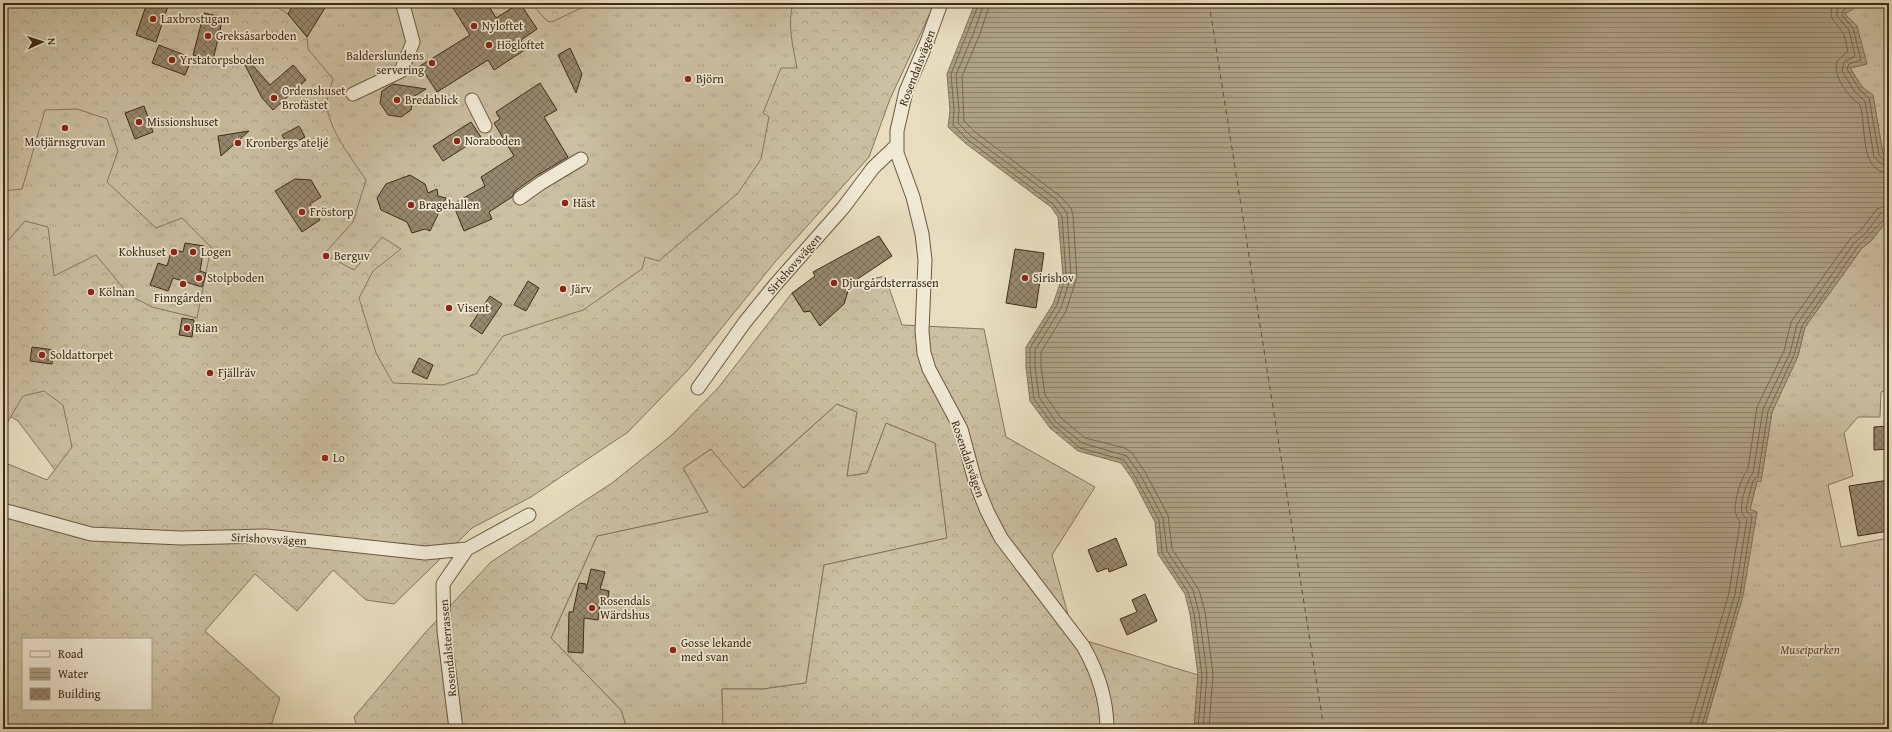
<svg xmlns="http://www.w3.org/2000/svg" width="1892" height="732" font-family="'Gentium Book Plus',serif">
<defs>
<pattern id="grass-tufts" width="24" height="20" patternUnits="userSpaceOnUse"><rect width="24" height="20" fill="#cbc0a2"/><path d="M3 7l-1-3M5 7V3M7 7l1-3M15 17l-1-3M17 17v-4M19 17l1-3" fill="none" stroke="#afa58b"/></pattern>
<pattern id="forest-crowns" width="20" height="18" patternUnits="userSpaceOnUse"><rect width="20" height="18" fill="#cbc0a2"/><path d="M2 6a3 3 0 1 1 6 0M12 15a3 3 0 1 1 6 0" fill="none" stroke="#afa58b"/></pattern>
<pattern id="water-rules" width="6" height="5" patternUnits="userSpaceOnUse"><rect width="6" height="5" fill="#aea186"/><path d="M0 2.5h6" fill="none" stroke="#8f836d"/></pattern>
<pattern id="building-cross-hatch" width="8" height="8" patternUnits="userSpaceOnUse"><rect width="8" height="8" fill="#96886e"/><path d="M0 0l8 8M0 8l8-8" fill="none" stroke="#7c6f59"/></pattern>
</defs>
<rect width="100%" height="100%" fill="#e8debf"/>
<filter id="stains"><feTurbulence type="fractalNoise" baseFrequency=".005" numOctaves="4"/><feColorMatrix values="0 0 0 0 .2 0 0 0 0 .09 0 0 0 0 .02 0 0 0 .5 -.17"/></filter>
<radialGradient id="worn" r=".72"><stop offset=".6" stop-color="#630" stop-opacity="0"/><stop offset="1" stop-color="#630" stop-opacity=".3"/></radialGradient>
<!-- grass -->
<path fill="url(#grass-tufts)" stroke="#84765c" d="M3,3h881l-234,380 -558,136 -74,-98 -15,-9z
M1851,3h38v156l-6,-5 -10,-58 -11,-9 -12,-19 17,-4 -22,-51 7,-4z
M1889,218v172l-8,2 -1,25h-22l-14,16 9,43 -25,9 13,62 48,-9v191h-185l20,-69 33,-148 -7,-2 7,-29h4l11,-69 26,-56 7,-29 57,-79 9,-7z
M837,404l20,8 -10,64 20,-3 19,-50 49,20 12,95 -123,27 -18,118 -43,6h-41l1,40h-96l-6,-19 -70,-72 46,-102 111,-24 -25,-44 28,-19 33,39z"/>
<!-- forest -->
<path fill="url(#forest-crowns)" stroke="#84765c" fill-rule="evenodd" d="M3,3h268l17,11 19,23 1,12 25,30c-2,8 -6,17 -6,24 0,25 26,57 39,77l-13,42 -29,32 30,16 28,-33 19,12 -28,22 -14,27 17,55 17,30 50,2 33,-11 27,-38 80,-26 59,-41 3,-12 14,4 79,-68 23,-34 8,-42 -6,-4 18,-45h16c-4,-21 -10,-44 -4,-65h141l-2,6 -42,90 -21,58 -94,105 -88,109 -59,61 -97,65 -59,31 -78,76 -28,-4 -33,-30 -36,41 -42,-37 -50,57 75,67 -8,25 -23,6h-246v-267l44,18 25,-33 -9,-42 -19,-14 -21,5 -20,34v-184l22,-25 23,6 6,49 42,-21 33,40 23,12 45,11 14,-71 -29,-29 -26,10 -49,-46 11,-31 -11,-32 -30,-10 -32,1 -23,79 -19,2zM23,639h128v70h-128z
M531,3h54l-2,4 -31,15 -5,-1z
M885,276l17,49 82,4 22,108 89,50 -43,68 22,82 124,38 -4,54h-471l-1,-40h41l43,-6 18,-118 123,-27 -12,-95 -49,-20 -19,50 -20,3 10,-64 -20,-8 -94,84 -32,-39 -28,19 25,44 -111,24 -46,102 70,72 6,19h-269l-4,-12 70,-83 67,-72 121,-79 60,-48 46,-47 74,-95 12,19 6,-1 10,14 24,-21 6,-20z"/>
<!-- water -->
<path fill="url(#water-rules)" stroke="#817259" d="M975,3h876l2,6 -8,5 12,12 10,38 -17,4 12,19 11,8 10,59 6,5v59l-18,23 -9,7 -57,79 -7,29 -26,56 -11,70 -4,-1 -7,28 7,3 -14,84 -39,133h-510l4,-54 -8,-61 -5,-20 -27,-40 -3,-32 -22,-42 -12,-17 -43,-12 -28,-23 -20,-27 -4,-34v-20l27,-43 10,-29 -5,-58 -7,-10 -86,-64 -17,-16 2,-17 -3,-36z"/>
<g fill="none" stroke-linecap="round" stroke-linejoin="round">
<!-- shore -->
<path stroke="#76664e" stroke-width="1" d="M979,3l-28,71 3,36 -1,15 15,15 85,64 9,12 4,59 -9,30 -27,43v19l4,32 19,26 27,23 44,12 12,18 23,42 3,33 26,39 6,21 8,62 -4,54
M984,3l-10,29 -18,43 3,35 -1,13 13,13 86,64 10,13 4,63 -10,32 -26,42v17l4,30 17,25 26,21 45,13 14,20 22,42 4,33 26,39 6,23 8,61 -4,55
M990,3l-10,31 -18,42 2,45 11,11 85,64 11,12 2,7 4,62 -11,34 -25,41v15l4,28 16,23 24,20 40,10 7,5 13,19 23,43 4,34 27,41 6,22 8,62 -4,55
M1835,3c-10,14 1,19 8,30 3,5 3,13 5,18l-11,10c-4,12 6,27 14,36 2,3 7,5 9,8 7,20 -2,67 29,68
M1842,3l-5,7v6l12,14 6,26 -11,6 -2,9 13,21 10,9 9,56 9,8 6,2
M1847,3v4l-4,4 -1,4 11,13 8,32 -12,4 -2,5 12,20 10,9 10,57 6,6 4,1
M1689,729l40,-136 11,-71c-2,-4 -5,-8 -5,-12 0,-12 6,-32 13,-41l9,-62 27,-56 7,-29 59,-83 11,-9 16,-21 12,-4
M1696,729l39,-135 12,-75c-2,-2 -5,-4 -5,-7 -3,-8 6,-34 11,-39l10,-64 27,-56 7,-29 57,-81 11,-9 16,-21 8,-2
M1701,729l39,-134 12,-79 -5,-4 -1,-4 7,-27 5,-5 10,-65 26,-56 8,-29 56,-80c6,-5 27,-29 31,-30"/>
<!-- ferry -->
<path stroke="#604e38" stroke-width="1" stroke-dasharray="5 4" stroke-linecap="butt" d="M1209,3l115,726"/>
</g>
<!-- building -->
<path fill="url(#building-cross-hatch)" stroke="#3e2b16" d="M147,3h22l-13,39 -20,-7z
M294,3h34l-21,34 -19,-23z
M450,3h37l9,15 24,-15 17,26 -16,11 5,9 -32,21 -6,-10 -51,32 -17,-26 50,-31z
M204,13l19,4 -10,43 -20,-5z
M159,45l33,13 -7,17 -33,-12z
M570,48l12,26 -6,19 -18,-38z
M248,60l22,25 23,-20 13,15 -33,30 -11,-12 -18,-35z
M540,83l17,27 -13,7 24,40 -32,19 -21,15 -3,6 -23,15 3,7 -28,12 -11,-27 32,-18 -4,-9 33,-21 -20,-33 6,-4 -4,-7z
M393,84l33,5 -13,8 -2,13 -10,7 -13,-2 -8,-12 2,-12z
M144,106l9,26 -18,7 -10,-26z
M471,122l10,15 -38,24 -10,-15z
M299,126l6,11 -17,9 -6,-11z
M249,131l-28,25 -3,-20z
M410,175l15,9 3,9 9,-4 1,7 8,2 -16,33 -5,-2 -13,4 -5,-11 -26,-12 -4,-12 9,-14z
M295,179l16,1 10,17 -11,7 10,16 -18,12 -27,-41z
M879,236l13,20 -42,28 -6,20 -24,22 -10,-15 -6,1 -12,-19 23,-17 -2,-4z
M185,243l19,3 -4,25 6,2 -4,14 -29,-9 -5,13 -18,-6 8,-22 9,3 5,-17 11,3z
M1015,249l29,4 -8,55 -30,-5z
M528,281l11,7 -13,23 -12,-6z
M490,296l12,8 -20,30 -12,-8z
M182,318l12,2 -2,17 -13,-2z
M32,347l22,3 -2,14 -22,-3z
M419,358l14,7 -6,14 -15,-7z
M1888,426l1,23 -15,1v-23z
M1889,480v51l-31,5 -9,-50z
M1116,538l11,27 -18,7 -1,-4 -11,4 -9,-22z
M591,569l14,3 -5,17 9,2 -2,13 -7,-2 -2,18 -14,-2 -1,35 -15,-1 1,-40h4l6,-29 7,1v6z
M1145,594l12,27 -30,14 -7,-16 17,-7 -5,-12z"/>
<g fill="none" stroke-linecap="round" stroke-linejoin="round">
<defs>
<path id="street" d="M941,3l-14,39 -21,49 -9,40v22l16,44 9,37 3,26 -3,71 2,22 5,16 32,60 14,52 12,30 14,27 82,108c15,26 24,53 24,83
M353,94l48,-23 12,-29 -10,-37 1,-2
M472,100l13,26
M520,198l21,-15 40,-24
M698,388l47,-66 30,-37 68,-77 30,-40 24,-23
M3,510l88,24 90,4 85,-2 159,17 42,-4 62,-34
M456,729l-12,-98 -1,-47 24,-35"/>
</defs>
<!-- street casing -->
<use href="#street" stroke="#685840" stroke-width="15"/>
<!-- street -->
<use href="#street" stroke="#f0ead5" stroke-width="13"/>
</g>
<!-- markers -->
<g fill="#8f2418" stroke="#f0ead5" stroke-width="1.5">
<circle cx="153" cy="19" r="4"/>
<circle cx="474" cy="26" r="4"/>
<circle cx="208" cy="36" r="4"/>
<circle cx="489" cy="45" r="4"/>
<circle cx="172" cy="60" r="4"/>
<circle cx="432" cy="63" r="4"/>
<circle cx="688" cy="79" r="4"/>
<circle cx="274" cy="98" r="4"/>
<circle cx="397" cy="100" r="4"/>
<circle cx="139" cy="122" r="4"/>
<circle cx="65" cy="128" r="4"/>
<circle cx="457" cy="141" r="4"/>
<circle cx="238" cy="143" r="4"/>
<circle cx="565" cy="203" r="4"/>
<circle cx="411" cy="205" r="4"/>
<circle cx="302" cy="212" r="4"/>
<circle cx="174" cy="252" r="4"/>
<circle cx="193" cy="252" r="4"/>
<circle cx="326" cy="256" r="4"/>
<circle cx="199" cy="278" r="4"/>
<circle cx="1025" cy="278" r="4"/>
<circle cx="834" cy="283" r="4"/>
<circle cx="183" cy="284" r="4"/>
<circle cx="563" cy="289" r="4"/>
<circle cx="91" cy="292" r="4"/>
<circle cx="449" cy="308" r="4"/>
<circle cx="187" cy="328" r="4"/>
<circle cx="42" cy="355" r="4"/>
<circle cx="210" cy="373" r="4"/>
<circle cx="325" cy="458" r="4"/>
<circle cx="592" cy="608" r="4"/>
<circle cx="673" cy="650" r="4"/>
</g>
<g text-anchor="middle" stroke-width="3.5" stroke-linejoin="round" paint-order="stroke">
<!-- poi labels -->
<g font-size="12" fill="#3e2b16" stroke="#f0ead5" text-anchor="start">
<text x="161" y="23">Laxbrostugan</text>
<text x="482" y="30">Nyloftet</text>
<text x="216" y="40">Greksåsarboden</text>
<text x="497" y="49">Högloftet</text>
<text x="424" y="60" text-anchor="end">Balderslundens<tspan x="424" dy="14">servering</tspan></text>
<text x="180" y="64">Yrstatorpsboden</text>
<text x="696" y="83">Björn</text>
<text x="282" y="95">Ordenshuset<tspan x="282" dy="14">Brofästet</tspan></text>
<text x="405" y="104">Bredablick</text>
<text x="147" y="126">Missionshuset</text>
<text x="465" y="145">Noraboden</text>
<text x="65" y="146" text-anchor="middle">Motjärnsgruvan</text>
<text x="246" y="147">Kronbergs ateljé</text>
<text x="573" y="207">Häst</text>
<text x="419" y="209">Bragehallen</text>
<text x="310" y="216">Fröstorp</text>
<text x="166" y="256" text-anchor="end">Kokhuset</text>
<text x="201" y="256">Logen</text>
<text x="334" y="260">Berguv</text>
<text x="207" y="282">Stolpboden</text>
<text x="1033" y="282">Sirishov</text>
<text x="842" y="287">Djurgårdsterrassen</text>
<text x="571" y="293">Järv</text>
<text x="99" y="296">Kölnan</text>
<text x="183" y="302" text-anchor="middle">Finngården</text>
<text x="457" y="312">Visent</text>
<text x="195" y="332">Rian</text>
<text x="50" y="359">Soldattorpet</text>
<text x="218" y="377">Fjällräv</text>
<text x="333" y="462">Lo</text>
<text x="600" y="605">Rosendals<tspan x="600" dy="14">Wärdshus</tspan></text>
<text x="681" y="647">Gosse lekande<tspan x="681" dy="14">med svan</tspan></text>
</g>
<!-- street labels -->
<g font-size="12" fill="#3e2b16" stroke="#f0ead5">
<text transform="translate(917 68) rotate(-69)" y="4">Rosendalsvägen</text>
<text transform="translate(794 264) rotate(-49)" y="4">Sirishovsvägen</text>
<text transform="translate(968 459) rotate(71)" y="4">Rosendalsvägen</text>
<text transform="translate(269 539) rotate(3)" y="4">Sirishovsvägen</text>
<text transform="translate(448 648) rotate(-95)" y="4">Rosendalsterrassen</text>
</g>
<!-- park labels -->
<g font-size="12" font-style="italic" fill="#5a4932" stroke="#f0ead5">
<text x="1810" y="654">Museiparken</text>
</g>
</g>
<!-- margin -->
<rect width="1892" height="732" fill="none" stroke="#e8debf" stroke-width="16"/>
<rect x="4" y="4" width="1884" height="724" fill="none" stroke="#3e2b16" stroke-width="2"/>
<rect x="8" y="8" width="1876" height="716" fill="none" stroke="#3e2b16"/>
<!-- legend -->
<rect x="22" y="638" width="130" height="72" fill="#f0ead5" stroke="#a99e89"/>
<rect x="30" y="651" width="20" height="6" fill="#f0ead5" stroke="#a99e89"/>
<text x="58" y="658" font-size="12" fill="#3e2b16">Road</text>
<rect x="30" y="668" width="20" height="12" fill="url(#water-rules)" stroke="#a99e89"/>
<text x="58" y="678" font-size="12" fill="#3e2b16">Water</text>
<rect x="30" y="688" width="20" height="12" fill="url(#building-cross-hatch)" stroke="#a99e89"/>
<text x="58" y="698" font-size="12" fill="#3e2b16">Building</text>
<!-- north arrow -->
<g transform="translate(42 42) rotate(87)" stroke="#f0ead5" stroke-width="3" paint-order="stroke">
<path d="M0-3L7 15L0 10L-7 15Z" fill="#3e2b16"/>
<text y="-6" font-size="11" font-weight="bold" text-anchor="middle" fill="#3e2b16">N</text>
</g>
<rect width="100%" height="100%" filter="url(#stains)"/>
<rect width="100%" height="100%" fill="url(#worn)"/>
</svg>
